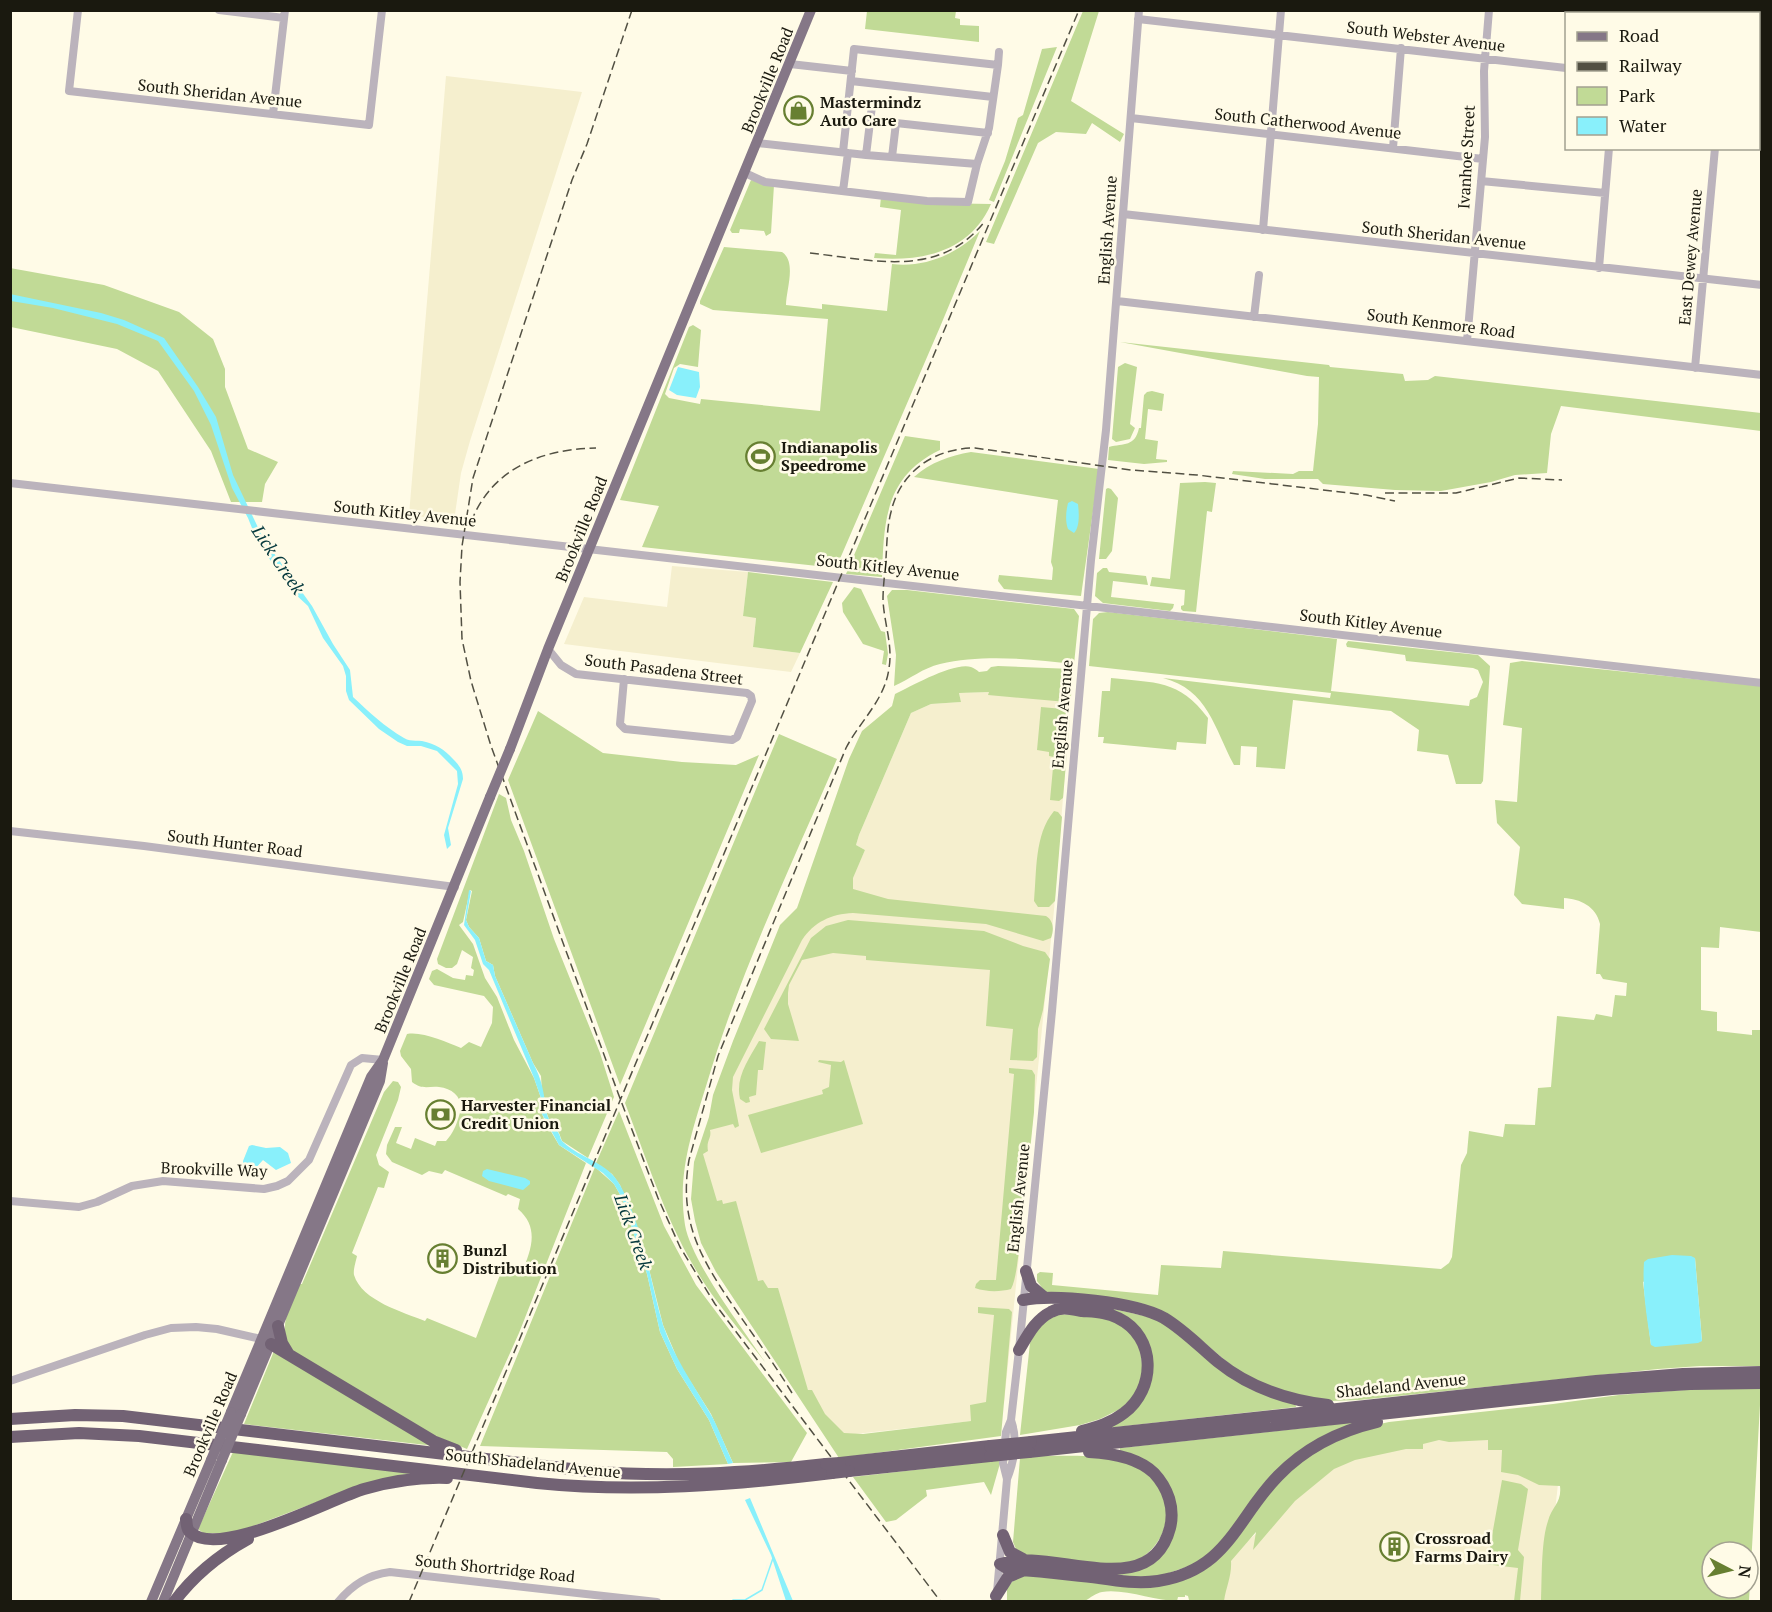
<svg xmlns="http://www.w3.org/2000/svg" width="1772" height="1612" font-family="'PT Serif',serif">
<rect width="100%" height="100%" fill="#fffbe7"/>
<!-- built -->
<path fill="#f5efce" d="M446,76l136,16 -112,349 -9,32 -7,48 -45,-6z
M672,566l76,6 -5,44 13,1 -3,30 47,6 -9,19 -227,-28 20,-47 83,10z
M989,692l82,6 -17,212 -50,494 -10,-1 -22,18 -134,15 -58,-90 -82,-183 27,-72 84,-166 44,-48 12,-27 -9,-5 3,-10 52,-122 20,-9 30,-2 -2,-9z
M1551,1419l7,65 -13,117 -331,1 4,-37 38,-31 47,-53 43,-30z"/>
<!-- green -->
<path fill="#c1da96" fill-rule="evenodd" d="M867,11h89l-1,7 5,1v6l19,1v16l-114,-13z
M1083,11h16l-28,90 53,33 -4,8 -28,-19 -6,11 -30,-2 -18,11 -44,101 -8,-2z
M1057,47l-63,155 -5,-2 16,-39 13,-43 5,-3 19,-66z
M751,180l23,5 -3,48 -5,3 -2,-5 -24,-2 -1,4h-7l-2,-3z
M881,197l51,6 59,1c-21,48 -69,58 -117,54l1,-5 21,2 5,-45 -21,-3z
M980,231l-40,96 -104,241 -194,-21 17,-41 -39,-6 69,-173 4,-2 8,5 -3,37 -18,-3 -6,4 -9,26 4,4 31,6 1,-5 119,12 8,-92 -115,-9 -13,-6v-3l24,-54 58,5c15,10 4,38 4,53l36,4v-5l65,7 5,-47c33,4 65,-10 88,-33z
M10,268l94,17 75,27 34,27 12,30v18l23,62 30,13 -13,22 -3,18h-31l-20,-51 -53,-80 -41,-22 -106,-22z
M1120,342l209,23 1,2 73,7 2,7 23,-1 7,-4 326,37v18l-200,-25 -10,28 -4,39 -32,2 -24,7 -50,9 -46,-1 -72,-6 -5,-5h-53l-33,-5 1,-3 60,3 6,-3h14l5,-47 1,-47 -12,-1z
M1125,363l12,4 -7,57 5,4 -5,11 -14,3 -4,-3 6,-72z
M1152,391l12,3 -2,17 -14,-2 -3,30 13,2 -2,18 11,1v2l-23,2 -36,-4 1,-13c15,-4 26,0 30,-19h2l3,-33 3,-3z
M905,436l35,5v9c-56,27 -56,72 -58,127l-36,-3z
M971,452l128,17 -18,127 -77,-7 -6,-8 1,-6 53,5 1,-12 -2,-6 7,-62 -144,-23c17,-15 35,-21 57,-25z
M1205,482l11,1 -4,29 -5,-1 -11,101 -13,-1 -2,-2v-3l3,-1 1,-15 -35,-4 2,-9 18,2 10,-96z
M1108,488l3,1 7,9 -6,53 -6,8h-7l7,-70z
M1103,568h4l2,4 37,4 2,9 -35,-4 -2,16 63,7 -1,4 -3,3 -67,-8 -8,-7 2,-23z
M748,572l85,10 -33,71 -47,-6 3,-29 -13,-2z
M854,587l7,2 20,42 4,1 3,22 -2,11 -4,-1 2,-13 -21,-7 -20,-32 -1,-9z
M892,590h15l167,19 5,7 -5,48c-43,-5 -91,-10 -134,0 -17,4 -30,15 -46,22l2,-31 -9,-59z
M1108,612l229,27 -6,52 138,15 1,-6 7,-3 6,-15 -5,-12 -5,-2 -67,-7 -1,-6 -58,-8 -1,-3 2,-3 130,14 12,11 -7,115 -2,3h-25l-8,-29 -31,-4 2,-21 -28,-19 -98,-11 -8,69 -29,-2 1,-20 -16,-1 -1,19h-6c-19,-35 -26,-76 -71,-87l167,20 1,-5 -242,-27 4,-47 6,-6z
M1522,661l239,25v246l-41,-5 -1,21 -18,-1v63l16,2v19l35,4v-5h9v336h-61l-42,3 -299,31 -29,1 -50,-9 -42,-21 -56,-47 -136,-31 -9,-12v-7l3,-2 13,1 -1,12 106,10 3,-30 60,3 2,-17 218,18 8,-6 3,-6 9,-92 6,-12 2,-22 34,6 2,-13 30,1 3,-37 13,-1 6,-71 37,4 2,-6 16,3 3,-22 11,1 1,-13 -24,-4 -3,-5h-4l4,-50c-4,-18 -20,-25 -36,-26v11l-42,-5 -8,-9 6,-48 -23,-24 -2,-23 22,2 5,-74 -19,-3 7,-62zM1695,1258l7,83 -51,4 -8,-63z
M998,666l74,3 -1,29 -4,4 -79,-7 1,-3 -30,1 2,9 -30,2 -20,9 -52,122 -3,10 9,5 -12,28v11l35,10 158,17c8,5 8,14 5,22l-8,3 -57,-17 -133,-11c-22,1 -39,9 -51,27l-69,137 -1,13 7,36 -4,2 -2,-4 -23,6c2,8 -4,10 -2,21l-5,3 14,47 5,-1 1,4 13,-3 22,80 5,-1 5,8h10l30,102h4l13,24 19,19 19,1 108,-13 -1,-16 16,-3 8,-87 -16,-2v-6l31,2 3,3 -11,124 -162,22 -123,-186 -15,-29 -6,-22 -4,-22 3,-37 15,-45 4,-22 20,-54 47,-116 17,-17 52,-149 13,-28 30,-25 3,-12c17,-8 59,-32 76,-27 3,1 6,3 8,5l8,-1 4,-4z
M1111,678c44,5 68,1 97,40l-2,26 -29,-2 -1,8 -73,-7 1,-6h-6l4,-46h8z
M1041,707l22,2 6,4 1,4 -7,81 -4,3 -9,-1 4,-43 -5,-1v-4l-12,-2z
M538,711l65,42 79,9 54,3 23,-10 -139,330 -112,-305z
M779,734l58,25c-46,107 -97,213 -130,324 -15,49 -30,90 -22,142 6,36 58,104 80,137 -25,-32 -52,-62 -72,-97 -29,-50 -47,-108 -68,-162z
M499,794l7,4 5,22 13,31 30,88 46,114 14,44 -26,61 -26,-17 -3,-8 -9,-11 -4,-11v-9l-4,-10 -1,-16 -8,-13 -38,-87 -2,-11 -7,-4 -7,-23 -10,-11 -3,-7 6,-29 -2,-1 -7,32 -4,3 14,19 12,34 12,19 17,43 20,38 8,23v13l4,9 13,22 27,18 -67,170 -52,116 -44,-18 -129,-79c-19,-22 -4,-45 5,-68h3l82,-192 9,-11 5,1 3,5 -3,13 -22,55 3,10 10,7 -5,16 -6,-1 -26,66 5,3c-1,5 -4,14 -3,19 8,26 49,37 71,46l2,-3 49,20 27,-71 19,5c9,-22 18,-44 -4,-63l2,-10 -12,-5 -2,2 -61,-26 -3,4 -13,-3 -7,4 -30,-13 -6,-8 1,-9 8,-18h7l-6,16 15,6 4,-11 20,8 2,-5h9c7,-8 10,-15 13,-25 6,-16 -4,-27 -20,-29 -11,-1 -17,3 -27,-5l-1,-13 -10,-13 -1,-5 7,-17c15,-3 39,8 54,14l8,-6 12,5 11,-24 1,-16 -9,-11 -50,-11 -5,-6 3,-8 5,-2 16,9 12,2 1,-5 7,1 1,-6 -3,-2 2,-11 -11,-7 -5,14 -5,4h-6l-8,-4 -1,-5z
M1054,811l4,1 4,5 -7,84 -6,6h-11l-4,-6c3,-29 0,-66 20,-90z
M848,920l136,11 39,15 22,6 5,7 -7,51 -5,19 -1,28 -4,4 -23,-1 3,-31 -27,-3 4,-56 -124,-10v-4l-33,-3 -31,7 -13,25 -1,8v11l11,37 -28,-2 -7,-10 47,-91 15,-12z
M759,1041l7,1 -3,28h-5l-2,25 -7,2 1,5 -4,1 -6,-4c-5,-22 9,-40 19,-58z
M819,1060l22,2 3,-2 19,64 -102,29 -13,-38 75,-21 -1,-4 7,-3 2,-22 -13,-3z
M1009,1068l23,2 3,5 -1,37 -13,126c-3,14 -4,40 -10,51 -11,3 -25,3 -36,-1l1,-4 4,-4h16l18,-206 -5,-1z
M619,1111l45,115 32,59 111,148 -16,29 -58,1 -22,-49 -31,-49 -17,-40 -22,-88 -21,-52 -8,-11 -16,-11z
M595,1167l19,17 8,14 25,76 13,58 17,37 32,51 19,44 -55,3v-8l-6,-7 -187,-6z
M1105,1307l57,13 40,31 93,52 1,4 -189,21 27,-18 14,-62z
M1059,1314l41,3 22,7 17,19 5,35 -12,20 -10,10 -22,11 -20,6 -60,10 10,-92 10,-19z
M274,1351l161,95 -191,-22z
M1761,1387l-12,214h-208c1,-22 0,-60 7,-80 4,-15 14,-18 12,-35l-21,-1 -21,-10 -17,-3 1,-22h-14v-10l-39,2 -10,-2 -16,4v5h-17l-51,11 -21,9 -39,32 -42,49 3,-18 -25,29c1,15 -5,26 -7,40l-35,-1 -1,-4 -3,-1v2h-7l-1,4c-21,0 -54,-13 -75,-9 -6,1 -12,6 -17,9h-78v-13l11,-13 65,6 108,-6 79,-84 36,-35 56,-28 27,-6 164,-18 66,-9 92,-7zM1712,1552h36v36h-36z
M1354,1421v4l-43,20 -107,116 -53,18 -68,-8 39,1 45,-29v-59l-47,-32v-4l211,-23z
M233,1452l202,21 -105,24 -95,36h-32l-5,-4z
M1036,1456c33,0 84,-4 111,17 3,2 6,7 9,11 24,30 4,72 -31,81 -8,2 -19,-1 -27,-2 -26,-2 -52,-3 -77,-9l-5,-5 -3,-7 7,-84z
M1001,1460l-10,35 -7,-13 -58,8 1,6 -31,24 -10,2 -33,-45z
M1502,1480l19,4 7,5 -10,61 6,7 -4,44h-6l4,-33 -42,-5 1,-5h11z"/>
<!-- water -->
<path fill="#89f0fb" d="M10,294l91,19 23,7 40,18 34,49 18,30 17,58 30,63 49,68 21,38 17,26 3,27c16,15 32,30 51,41 6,4 11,2 18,3 14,3 22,8 31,18 6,6 10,11 10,20l-15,49 3,17 -4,4 -3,-14 14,-51 -1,-13 -20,-20 -16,-5h-14l-9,-4 -19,-13 -30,-29 -3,-9v-15l-3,-10 -20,-28 -15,-32 -14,-13 -36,-50 -10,-25 -16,-30 -21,-63 -17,-34 -36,-50 -41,-17 -64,-16 -42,-7z
M678,367l21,5 1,15 -4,11 -19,-3 -8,-5z
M1072,501l6,3c1,9 2,23 -4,29l-6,-4c-3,-8 -2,-18 0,-26z
M469,890l2,1 -5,29 3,7 10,11 7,23 7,4 2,11 38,87c9,16 11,30 13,47 1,10 9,16 13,24 2,4 1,5 4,8 18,17 45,20 57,43 24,43 29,93 43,140 11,32 30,59 47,88 9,15 15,34 23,50l-5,1 -19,-44 -32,-51 -17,-37 -13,-58 -25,-76 -8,-14 -11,-11 -44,-28 -17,-31v-13l-8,-23 -45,-108 -6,-6 -8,-24 -11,-15z
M252,1145l14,3 14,-1 8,6 3,10 -15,7 -13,-10 -10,11 -6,2 -3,-1 -1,-11 6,-15z
M487,1169l38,9 5,3v3l-7,6 -34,-9 -7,-5 1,-5z
M1672,1255l19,1 4,2 7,83 -4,2 -43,4 -4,-2c-4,-28 -9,-54 -7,-83l4,-3z
M750,1498l43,103h-7l-15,-46 -26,-55z"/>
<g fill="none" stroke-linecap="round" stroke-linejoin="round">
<!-- stream -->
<path stroke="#89f0fb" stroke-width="1.5" d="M731,1602l2,-2h12l17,-10 11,-32"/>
<!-- minor -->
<path stroke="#bbb3bc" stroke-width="8" d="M78,10l-9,81 300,34 13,-115
M219,10l65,8
M1620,14l1,-4
M1726,14l1,-4
M1138,19l428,49
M790,64l62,7
M998,65l1,-13
M851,81l142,16
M848,103l24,3 -6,49
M273,114l12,-104
M1131,118l352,41
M757,143l109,12 111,9
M1393,148l8,-100
M892,157l4,-34 92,10
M745,173l20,9 162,19 41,1 9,-38 12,-36 9,-63 -144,-16 -11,103
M1481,181l124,12
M843,191l5,-38
M1123,214l639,71
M1263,230l18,-220
M1599,268l10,-120
M1117,301l645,74
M1254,317l5,-42
M1467,341l18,-204 -1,-66 5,-61
M1695,368l20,-220
M10,483l1752,200
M548,649l13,16 15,9 171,19 4,3 1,5 -15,36 -5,3 -107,-11 -5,-5 4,-45
M10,831l134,15 311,41
M10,1201l69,6 18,-5 35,-16 31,-5 101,8 13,-3 11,-5 21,-21 42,-95 11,-7 21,2
M10,1381l135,-46 26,-7 25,-1 21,2 44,10
M1007,1479c8,-20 11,-39 4,-59
M997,1592l10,-113 -4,-16 3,-31 5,-12 8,-70 33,-339 39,-451 15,-130 33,-420
M338,1602c15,-18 30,-27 52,-30l267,30"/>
<!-- major -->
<path stroke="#857787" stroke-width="10" d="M510,749l38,-100 263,-639
M231,1412l140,-335 12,-17 107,-263
M241,1414l139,-333 3,-18
M151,1602l60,-142
M163,1602l59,-142"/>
<!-- highway -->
<path stroke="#726274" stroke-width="12" d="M1026,1271l5,15 14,12
M1023,1300c33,-6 112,2 141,18 20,12 36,29 54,44 32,26 69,38 110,43
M278,1326l4,17 6,10
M271,1344l162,97 23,9
M1019,1350c9,-15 16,-30 32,-38 10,-6 20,-3 31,-1 13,1 25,1 36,7 39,19 38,71 6,95 -13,10 -27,14 -42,18
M10,1419l65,-4 48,1 465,55c80,7 158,2 238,-7
M10,1437l69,-4 60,3 398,47c99,10 196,2 295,-10
M1031,1442l565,-61 87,-7 79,-2
M1029,1452l583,-63 78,-5 72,-1
M840,1463l150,-17
M849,1471l141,-15
M186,1519c1,4 0,10 4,13 28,28 140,-33 174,-43 28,-8 54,-12 83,-11
M1003,1535l7,17 13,7
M1000,1564l8,5c31,2 61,6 91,9 20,3 40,6 59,3 70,-11 78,-62 120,-105 28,-29 61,-45 99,-54
M1001,1564c49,-18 149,41 169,-36 5,-20 -2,-40 -16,-55 -17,-16 -43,-20 -65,-21
M996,1596l12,-19 14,-6
M174,1602c20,-27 45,-47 74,-63"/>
<!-- rail -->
<path stroke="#525043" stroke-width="1.5" stroke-dasharray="9 4.5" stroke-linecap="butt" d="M632,10l-45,134 -15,36 -99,298 -11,68 -2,36 2,57 9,42 20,65 127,347 40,105 22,49 35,57 226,298
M810,253c63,7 130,26 175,-32
M1385,493h71l63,-15 43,2
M471,522c21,-54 71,-73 125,-74
M792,1393c-17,-28 -36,-54 -54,-80 -35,-51 -60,-89 -49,-153l29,-104 128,-308c14,-27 39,-48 43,-80 4,-23 -5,-45 -6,-68 0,-14 2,-28 3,-42 1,-15 1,-31 5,-46 9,-40 43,-64 84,-64l156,22 66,5 169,20 29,6
M409,1602l670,-1592"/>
<!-- major-bridge -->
<path stroke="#857787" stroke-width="10" d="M490,797l20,-48
M211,1460l20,-48
M222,1460l19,-46"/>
<!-- highway-bridge -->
<path stroke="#726274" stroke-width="12" d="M990,1446l41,-4
M990,1456l39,-4
M826,1464l14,-1
M832,1473l17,-2"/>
</g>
<!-- icons -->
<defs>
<symbol id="shop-ring" viewBox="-11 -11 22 22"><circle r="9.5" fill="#fffbe7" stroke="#677f31" stroke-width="1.5"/><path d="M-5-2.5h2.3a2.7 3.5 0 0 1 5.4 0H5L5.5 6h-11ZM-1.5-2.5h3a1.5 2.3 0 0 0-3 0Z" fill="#677f31"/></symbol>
<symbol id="stadium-ring" viewBox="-11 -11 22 22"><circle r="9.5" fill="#fffbe7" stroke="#677f31" stroke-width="1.5"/><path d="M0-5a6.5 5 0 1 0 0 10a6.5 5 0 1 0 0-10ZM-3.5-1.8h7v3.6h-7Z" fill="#677f31"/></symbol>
<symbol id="bank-ring" viewBox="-11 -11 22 22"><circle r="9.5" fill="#fffbe7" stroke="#677f31" stroke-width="1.5"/><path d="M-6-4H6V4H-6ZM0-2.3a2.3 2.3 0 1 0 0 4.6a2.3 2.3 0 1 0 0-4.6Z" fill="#677f31"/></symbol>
<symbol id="building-ring" viewBox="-11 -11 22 22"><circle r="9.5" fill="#fffbe7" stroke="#677f31" stroke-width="1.5"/><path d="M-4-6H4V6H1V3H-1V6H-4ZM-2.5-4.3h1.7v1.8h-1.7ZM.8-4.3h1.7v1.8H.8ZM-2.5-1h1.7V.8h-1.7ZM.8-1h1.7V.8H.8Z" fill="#677f31"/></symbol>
</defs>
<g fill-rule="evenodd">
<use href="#shop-ring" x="782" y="94" width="33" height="33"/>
<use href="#stadium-ring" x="744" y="440" width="33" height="33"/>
<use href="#bank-ring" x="424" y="1098" width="33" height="33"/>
<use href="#building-ring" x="426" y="1242" width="33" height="33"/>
<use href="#building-ring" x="1378" y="1530" width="33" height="33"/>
</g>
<g text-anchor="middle" stroke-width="5" stroke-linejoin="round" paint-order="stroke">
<!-- street labels -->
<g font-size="16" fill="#1a190f" stroke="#fffbe7">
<text transform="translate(1426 36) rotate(7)" y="6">South Webster Avenue</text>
<text transform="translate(767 80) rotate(-68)" y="6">Brookville Road</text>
<text transform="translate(220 93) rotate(6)" y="6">South Sheridan Avenue</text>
<text transform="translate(1308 123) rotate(6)" y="6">South Catherwood Avenue</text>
<text transform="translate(1466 157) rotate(-87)" y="6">Ivanhoe Street</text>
<text transform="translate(1107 230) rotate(-86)" y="6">English Avenue</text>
<text transform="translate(1444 235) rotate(6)" y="6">South Sheridan Avenue</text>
<text transform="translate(1690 257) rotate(-85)" y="6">East Dewey Avenue</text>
<text transform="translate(1441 323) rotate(7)" y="6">South Kenmore Road</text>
<text transform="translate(405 513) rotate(6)" y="6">South Kitley Avenue</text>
<text transform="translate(581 529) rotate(-68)" y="6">Brookville Road</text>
<text transform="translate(888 567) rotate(6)" y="6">South Kitley Avenue</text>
<text transform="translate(1371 623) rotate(7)" y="6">South Kitley Avenue</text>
<text transform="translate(664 669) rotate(7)" y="6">South Pasadena Street</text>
<text transform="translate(1062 714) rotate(-85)" y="6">English Avenue</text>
<text transform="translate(235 843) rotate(7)" y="6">South Hunter Road</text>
<text transform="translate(400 980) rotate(-68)" y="6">Brookville Road</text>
<text transform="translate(214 1169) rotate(2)" y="6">Brookville Way</text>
<text transform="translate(1018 1198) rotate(-84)" y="6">English Avenue</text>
<text transform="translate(1401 1385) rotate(-6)" y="6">Shadeland Avenue</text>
<text transform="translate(210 1424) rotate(-67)" y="6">Brookville Road</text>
<text transform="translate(533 1463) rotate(6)" y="6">South Shadeland Avenue</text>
<text transform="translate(495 1568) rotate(6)" y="6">South Shortridge Road</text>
</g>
<!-- poi labels -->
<g font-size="16" font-weight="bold" fill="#1a190f" stroke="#fffbe7" text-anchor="start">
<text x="820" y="108">Mastermindz<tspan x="820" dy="18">Auto Care</tspan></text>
<text x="781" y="453">Indianapolis<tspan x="781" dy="18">Speedrome</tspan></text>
<text x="461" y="1111">Harvester Financial<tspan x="461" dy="18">Credit Union</tspan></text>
<text x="463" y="1256">Bunzl<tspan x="463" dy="18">Distribution</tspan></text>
<text x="1415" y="1544">Crossroad<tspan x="1415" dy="18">Farms Dairy</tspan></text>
</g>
<!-- water labels -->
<g font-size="18" font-style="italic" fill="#05393d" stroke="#fffbe7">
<text transform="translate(278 560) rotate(56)" y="6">Lick Creek</text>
<text transform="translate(633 1232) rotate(70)" y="6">Lick Creek</text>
</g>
</g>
<!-- border -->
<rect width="1772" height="1612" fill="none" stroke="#1a190f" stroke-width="24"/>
<!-- legend -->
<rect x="1565" y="12" width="195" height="138" fill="#fffbe7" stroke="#a3a191" stroke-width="1.5"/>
<rect x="1577" y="32" width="30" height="9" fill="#857787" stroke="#a3a191" stroke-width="1.5"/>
<text x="1619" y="42" font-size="18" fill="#1a190f">Road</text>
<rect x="1577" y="62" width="30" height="9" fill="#525043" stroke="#a3a191" stroke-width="1.5"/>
<text x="1619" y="72" font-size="18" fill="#1a190f">Railway</text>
<rect x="1577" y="87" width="30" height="18" fill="#c1da96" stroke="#a3a191" stroke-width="1.5"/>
<text x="1619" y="102" font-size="18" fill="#1a190f">Park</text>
<rect x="1577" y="117" width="30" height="18" fill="#89f0fb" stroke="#a3a191" stroke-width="1.5"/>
<text x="1619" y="132" font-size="18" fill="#1a190f">Water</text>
<!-- north arrow -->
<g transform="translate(1730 1570) rotate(97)"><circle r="28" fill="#fffbe7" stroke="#a3a191" stroke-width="1.5"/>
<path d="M0-4.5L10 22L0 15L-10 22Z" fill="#677f31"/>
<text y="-9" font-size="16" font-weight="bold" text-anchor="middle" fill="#1a190f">N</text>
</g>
</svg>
